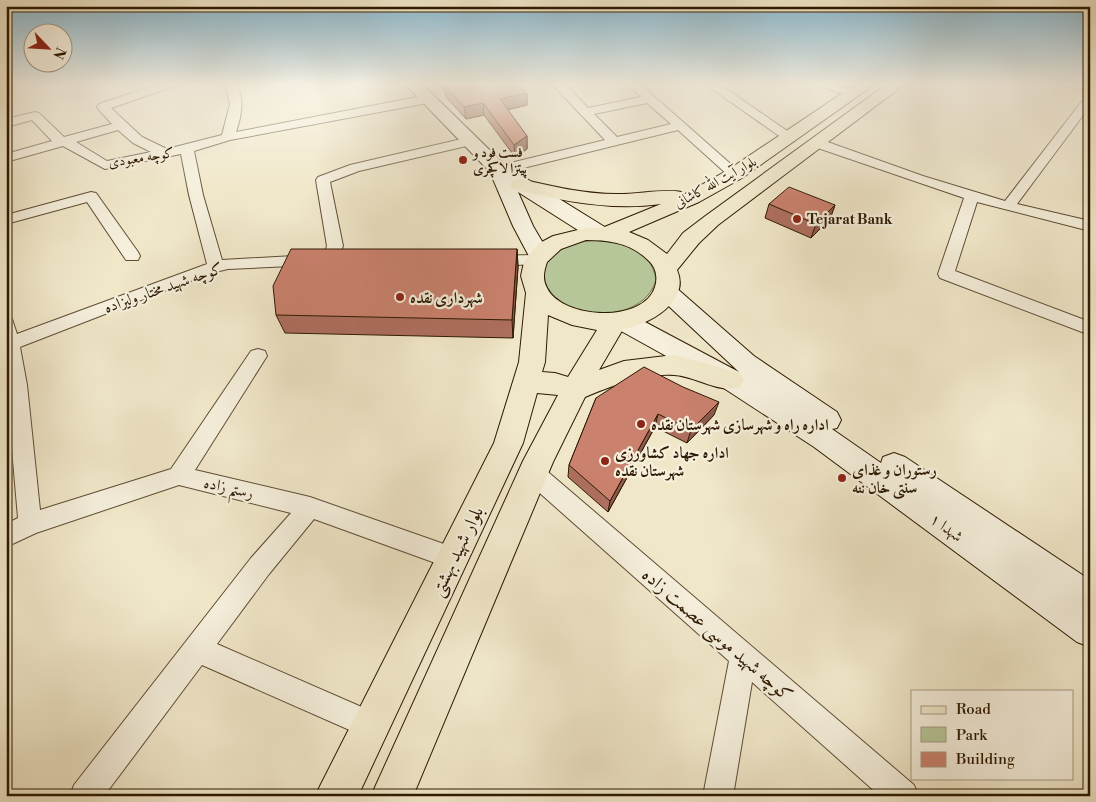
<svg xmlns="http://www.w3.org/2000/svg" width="1096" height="802" font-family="'Libre Bodoni',Amiri,serif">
<rect width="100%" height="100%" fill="#f0e7c9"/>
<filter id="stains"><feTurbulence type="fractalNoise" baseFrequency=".004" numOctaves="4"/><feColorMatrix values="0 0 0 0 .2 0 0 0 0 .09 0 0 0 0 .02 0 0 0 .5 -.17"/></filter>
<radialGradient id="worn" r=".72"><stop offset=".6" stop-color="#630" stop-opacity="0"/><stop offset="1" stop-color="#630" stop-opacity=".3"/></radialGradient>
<!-- green -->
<path fill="#b7c698" stroke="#72704c" d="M593,240c27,1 59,9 63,40 -5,16 -16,25 -32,30 -72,21 -123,-60 -31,-70z"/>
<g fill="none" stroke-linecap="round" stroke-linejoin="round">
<defs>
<path id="minor" d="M159,84h18l-2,2 -64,22 31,29 25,12 55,-14 8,-31 -5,-20h12c7,17 5,30 -1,48l192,-37 6,4 -6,4 -198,37 -36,11 9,44 19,65 90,-5 6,1 2,4 -2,4 -6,1 -84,4 -17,4 -191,74 7,38 13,125 131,-41 80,-118 7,-2 7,2 2,5 -72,114 115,27 151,53 3,8 -3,8 -9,3 -138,-50 -45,55 -52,70 163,71 4,10 -4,10 -10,4 -168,-74 -98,131h-34l4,-11 177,-227 40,-45 -112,-28 -143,48 -30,14v-23l12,-6 -12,-139v-62l6,2 5,15 190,-70 -18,-69 -8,-41 -76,15 -42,-23 -57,16v-8l46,-13 -20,-21 -26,7v-8l29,-7 4,1 25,24 48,-13 -13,-14 -2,-3 2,-3zM118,130l15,13 18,9 -44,9 -31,-19z
M552,84h13l23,24 53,-11 -14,-13h13l102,90 -2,3h-10l-52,-47 -179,44 -5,-1 -2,-3 2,-3 111,-27zM647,103l24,21 -54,13 -23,-23z
M705,84h14l77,53 -6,4 -5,-1z
M818,84h18l21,8 2,2 -6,3 -33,-11z
M1067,84l23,1v7l-21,-6z
M1090,95v11l-73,98 73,17v10l-113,-29 -22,69 135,51v13l-150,-57 -2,-4 26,-76 -152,-52 -1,-3 1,-3h10l101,36 82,25 81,-105z
M470,137l5,1 1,3 -1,3 -116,27 -29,11 13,64 -7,18h-12l-2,-4 5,-14 -11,-66 2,-3 32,-12z
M91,192l5,1 42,59 2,4 -2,4h-12l-39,-58 -81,22v-9z
M536,255l6,1 2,4 -2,4 -51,2 -6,-1 -2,-4 2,-4 6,-1z
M533,464l8,2 373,319 4,11h-38l-128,-114 -19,114h-30l26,-135 -204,-181 -3,-7 3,-7z"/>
<path id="secondary" d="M405,84h17l84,82 102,63 3,5 -3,5 -8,1 -8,-1 -74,-47 15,34 17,29 -3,5 -8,2 -8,-2 -18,-34 -23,-54z
M666,283l8,3 80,70 83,56 4,8 -4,8 -5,1 49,34 2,-6 11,-4 11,4 185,123v67l-13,-5 -263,-195 -92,-60 -110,-61 -3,-6 3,-6 9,-2 9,2 109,58 -81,-76 -4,-5 4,-5z"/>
<path id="primary" d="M856,84h19l-133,94 -43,24 -70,30 19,8 19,14 16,-21 21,-16 183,-133h18l-187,141 -19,18 -22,27c14,32 -29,55 -54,59l-24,41 25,-9 50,-6 66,18 4,7 -4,7c-22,7 -44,-11 -66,-12 -31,-2 -62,11 -89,22l-32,65 -140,334h-42l152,-335 35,-66 -21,-2 -14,50 -165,353h-43l179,-353 25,-81 7,-69 -5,-17 3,-14 14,-18 15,-8 33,-8h16l59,-24c-50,7 -99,-3 -148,-15l-3,-4 3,-4 7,-2c31,7 63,15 96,15 18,1 50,-6 65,-2l2,3 45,-25zM586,240c24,0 46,3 64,22 6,6 8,16 5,25 -12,37 -93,32 -108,1 -5,-9 -3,-17 0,-26l14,-13zM548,315l24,10 25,5 -29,47 -13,-4 -13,-1 3,-10z"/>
</defs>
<!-- minor casing -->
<use href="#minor" stroke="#5e4c33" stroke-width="2"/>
<!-- secondary casing -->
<use href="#secondary" stroke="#2d1901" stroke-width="2"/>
<!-- primary casing -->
<use href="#primary" stroke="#2d1901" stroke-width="2"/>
<!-- minor -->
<use href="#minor" fill="#f5efdc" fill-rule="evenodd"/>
<!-- secondary -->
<use href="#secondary" fill="#f5efdc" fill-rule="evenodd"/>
<!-- primary -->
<use href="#primary" fill="#f0e7c9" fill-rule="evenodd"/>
</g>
<!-- wall -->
<path fill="#ae6f5f" stroke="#2d1901" d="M438,84h79l10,9v12l-19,5 19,26v13l-12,8 -31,-42 -18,4 -20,-22 -1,-5z
M769,204l66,1 -5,14 -19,19 -46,-20z
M517,249l1,18 -5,71 -228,-5 -9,-18z
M596,398l118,17 -27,28 -32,-16 -47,85 -40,-35 1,-12z"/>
<!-- shaded-wall -->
<path fill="#8d5a4d" stroke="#2d1901" d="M527,93v12l-26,6 -1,-12z
M483,103l1,12 -18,4 -2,-12z
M527,136v13l-12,8 -1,-12z
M835,205l-5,14 -19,19 5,-14z
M517,249l1,18 -5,71 -1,-18z
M719,402l-5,13 -27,28 4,-13z
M658,414l-3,13 -47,85 2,-11z"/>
<!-- building -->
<path fill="#ca816e" stroke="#2d1901" d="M447,84h70l10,9 -27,6 27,37 -13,9 -31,-42 -19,4 -20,-22z
M789,187l46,18 -19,19 -47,-20z
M291,249h226l-5,71 -236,-5 -3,-29z
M644,367l39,20 36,15 -28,28 -33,-16 -48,87 -41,-36 27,-67z"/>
<!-- sky -->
<linearGradient id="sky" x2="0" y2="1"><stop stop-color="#89b9d1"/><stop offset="0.43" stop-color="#f8f4e7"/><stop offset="1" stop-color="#f8f4e7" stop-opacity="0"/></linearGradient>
<rect width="1096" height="196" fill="url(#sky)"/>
<!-- markers -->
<g fill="#8f2418" stroke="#f5efdc" stroke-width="2">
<circle cx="463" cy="160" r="5"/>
<circle cx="797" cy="219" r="5"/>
<circle cx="400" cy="297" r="5"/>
<circle cx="641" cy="424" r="5"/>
<circle cx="605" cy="461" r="5"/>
<circle cx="842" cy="478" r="5"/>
</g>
<g text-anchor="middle" stroke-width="4.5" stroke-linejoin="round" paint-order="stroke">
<!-- far-poi labels -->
<g font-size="14" font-weight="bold" fill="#2d1901" stroke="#f5efdc" text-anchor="start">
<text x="473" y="157">فست فود و<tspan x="473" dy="16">پیتزا لاکچری</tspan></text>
<text x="807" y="224">Tejarat Bank</text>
</g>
<!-- far-street labels -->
<g font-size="14" fill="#2d1901" stroke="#f5efdc">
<text transform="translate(141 157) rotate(-9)" y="5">کوچه معبودی</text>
<text transform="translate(715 182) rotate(-29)" y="5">بلوار آیت الله کاشانی</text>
</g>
<!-- street labels -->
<g font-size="16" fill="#2d1901" stroke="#f5efdc">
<text transform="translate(163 287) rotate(-19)" y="6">کوچه شهید مختار ولیزاده</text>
<text transform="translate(229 487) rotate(13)" y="6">رستم زاده</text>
<text transform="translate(947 527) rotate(36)" y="6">شهدا ۱</text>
</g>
<!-- poi labels -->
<g font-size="16" font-weight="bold" fill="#2d1901" stroke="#f5efdc" text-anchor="start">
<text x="410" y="303">شهرداری نقده</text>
<text x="651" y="430">اداره راه و شهرسازی شهرستان نقده</text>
<text x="615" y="458">اداره جهاد کشاورزی<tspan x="615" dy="18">شهرستان نقده</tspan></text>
<text x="852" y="475">رستوران و غذای<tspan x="852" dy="18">سنتی خان ننه</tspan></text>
</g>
<!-- near-street labels -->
<g font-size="19" fill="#2d1901" stroke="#f5efdc">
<text transform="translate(456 551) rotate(-64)" y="7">بلوار شهید بهشتی</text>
<text transform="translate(718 634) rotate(41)" y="7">کوچه شهید موسی عصمت زاده</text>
</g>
</g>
<!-- margin -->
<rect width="1096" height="802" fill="none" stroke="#f0e7c9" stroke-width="25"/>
<rect x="8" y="8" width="1081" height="787" fill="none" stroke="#2d1901" stroke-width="2.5"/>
<rect x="12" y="12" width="1071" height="777" fill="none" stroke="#2d1901"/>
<!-- legend -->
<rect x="911" y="690" width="162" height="90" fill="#f5efdc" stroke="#a59984"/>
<rect x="921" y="706" width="25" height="8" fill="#f0e7c9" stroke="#a59984"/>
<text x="956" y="714" font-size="15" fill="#2d1901">Road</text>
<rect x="921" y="727" width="25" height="15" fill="#b7c698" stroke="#a59984"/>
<text x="956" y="740" font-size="15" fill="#2d1901">Park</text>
<rect x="921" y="752" width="25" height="15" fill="#ca816e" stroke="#a59984"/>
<text x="956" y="764" font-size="15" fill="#2d1901">Building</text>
<!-- north arrow -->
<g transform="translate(48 48) rotate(115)"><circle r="24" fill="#f5efdc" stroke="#a59984"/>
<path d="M0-4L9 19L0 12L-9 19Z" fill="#8f2418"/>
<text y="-8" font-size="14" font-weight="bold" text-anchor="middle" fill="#2d1901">N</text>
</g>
<rect width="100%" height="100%" filter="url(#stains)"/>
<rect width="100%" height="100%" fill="url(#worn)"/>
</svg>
